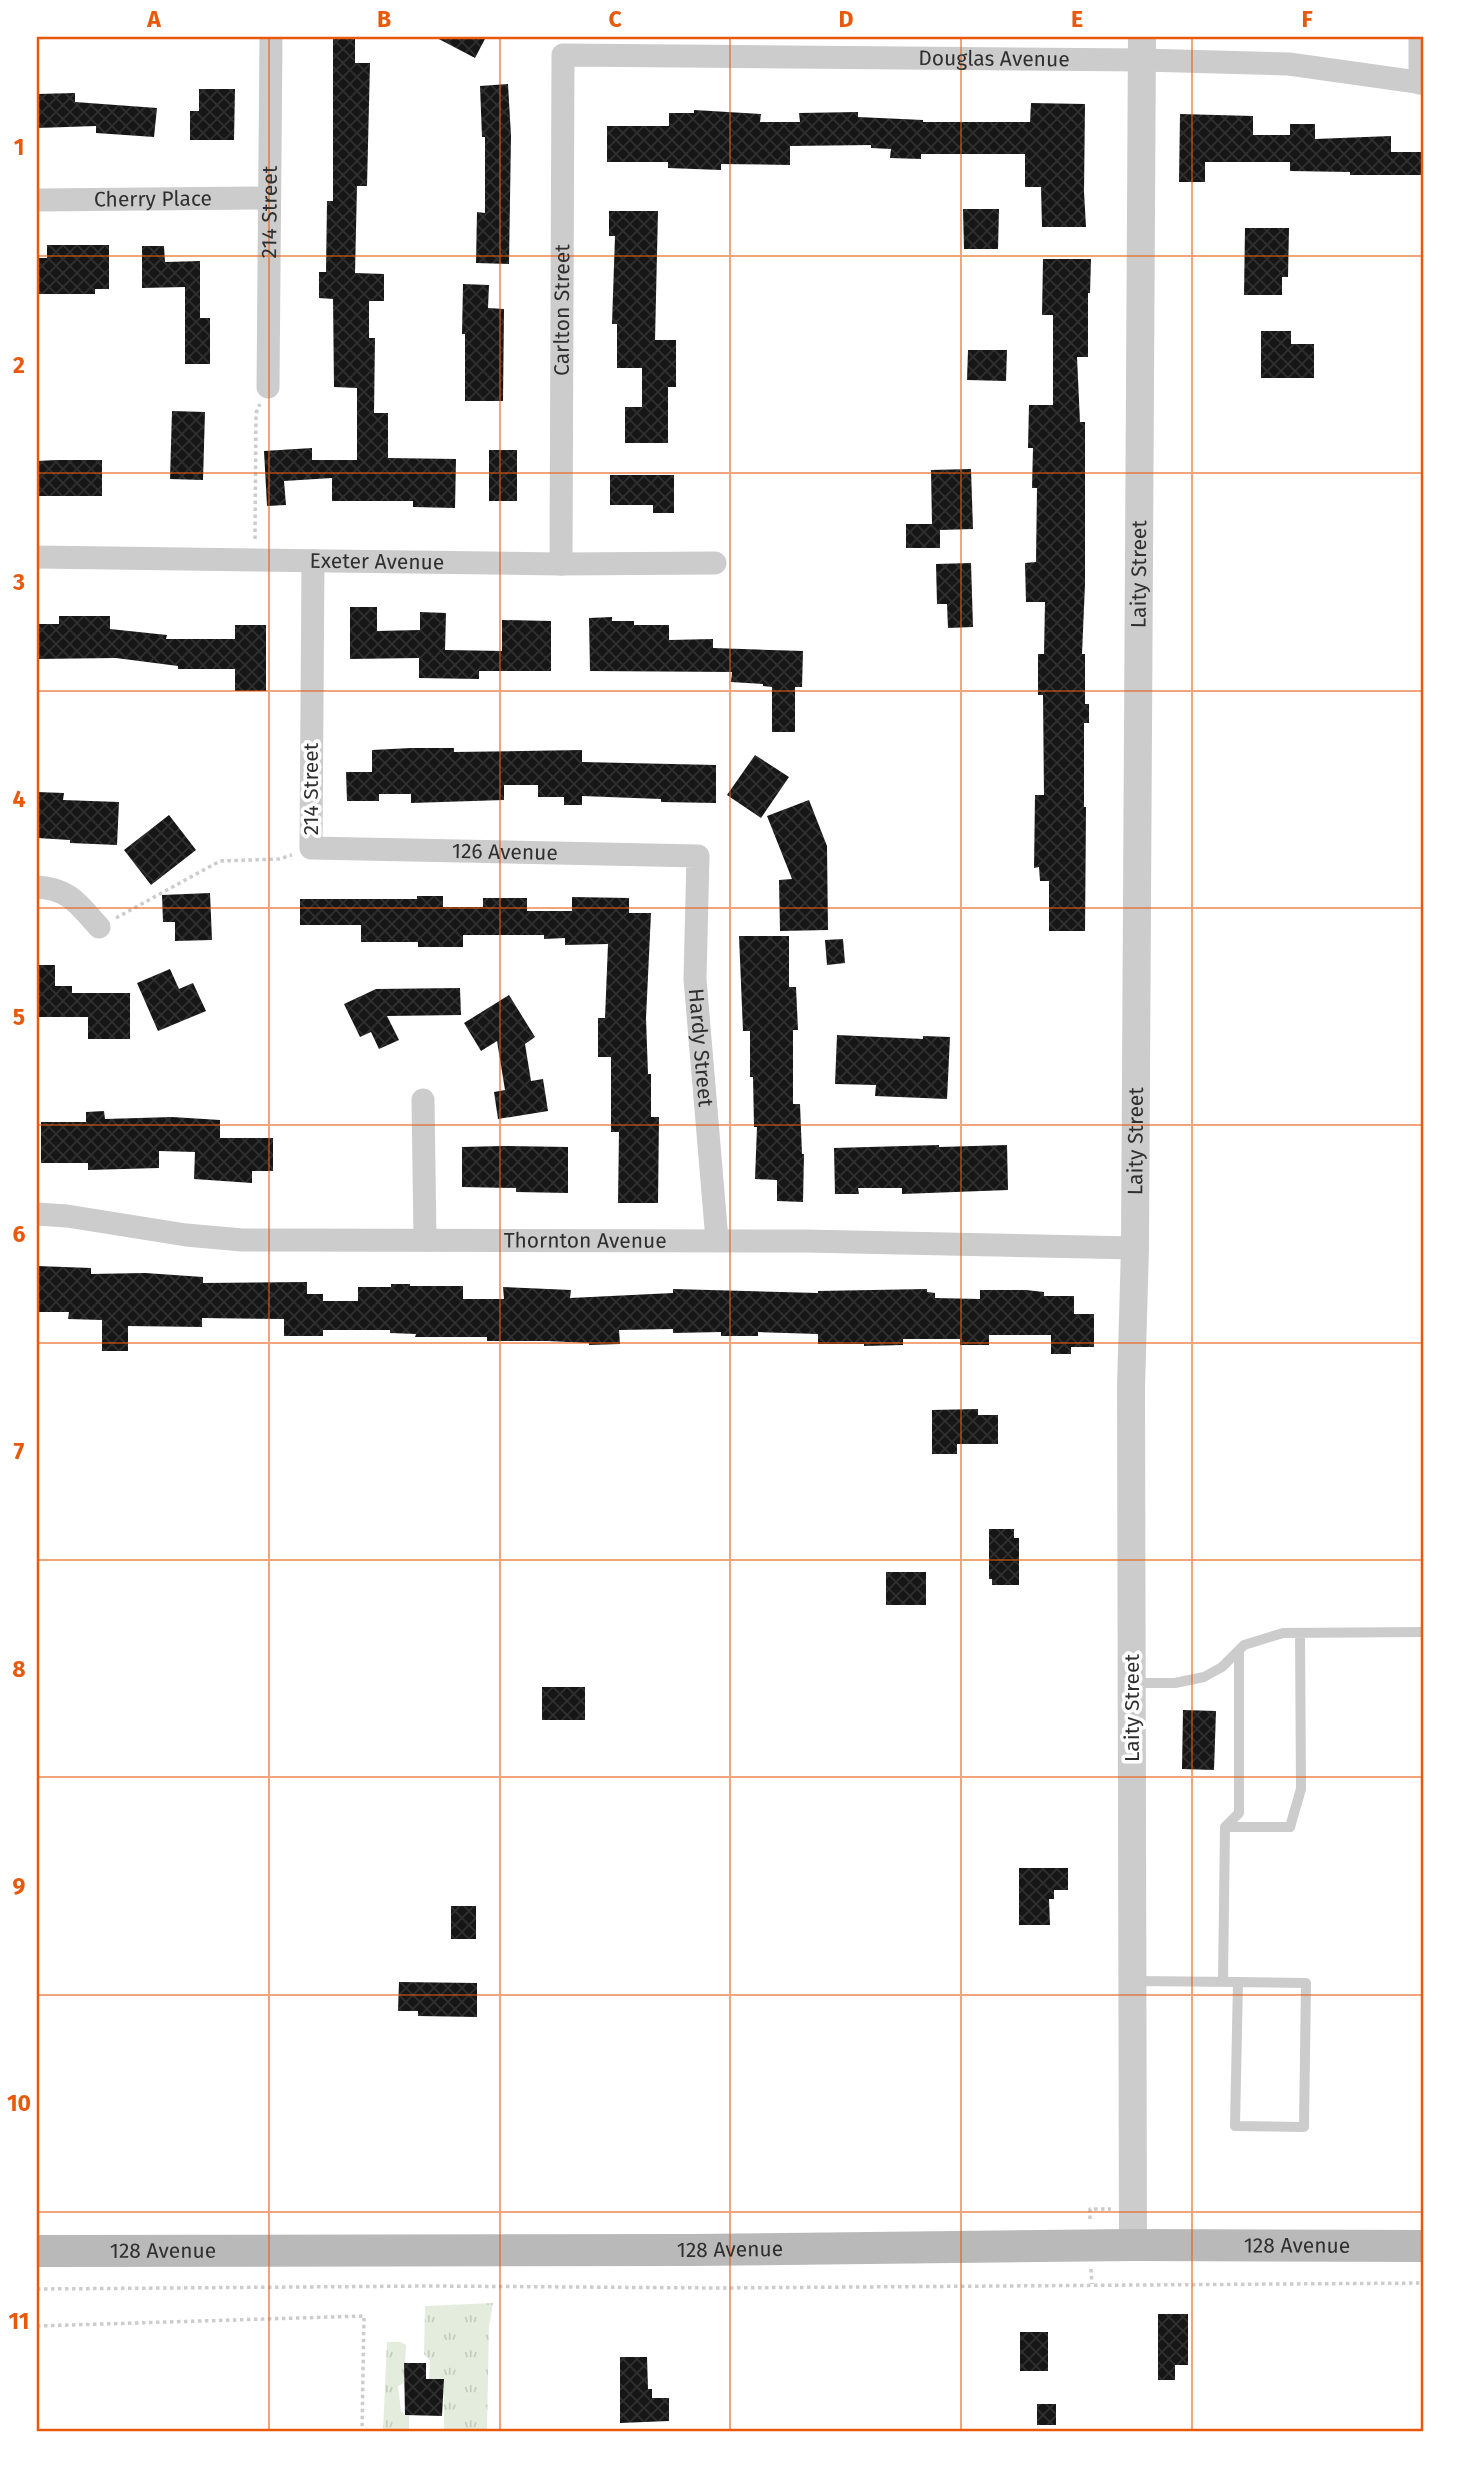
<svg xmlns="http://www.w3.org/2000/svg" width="1461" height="2468" font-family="'Fira Sans',sans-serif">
<defs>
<pattern id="grass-tufts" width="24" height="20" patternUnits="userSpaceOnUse" patternTransform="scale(1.75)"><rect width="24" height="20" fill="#e4eddd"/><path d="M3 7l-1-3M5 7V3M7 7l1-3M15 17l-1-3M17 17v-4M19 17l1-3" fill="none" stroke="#c4ccbe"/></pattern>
<pattern id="building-cross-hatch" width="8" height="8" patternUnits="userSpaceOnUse" patternTransform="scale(1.75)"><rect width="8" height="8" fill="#161616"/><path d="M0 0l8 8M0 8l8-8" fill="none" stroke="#303030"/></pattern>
</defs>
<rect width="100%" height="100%" fill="#fff"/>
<!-- grass -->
<path fill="url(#grass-tufts)" d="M493,2303l-4,24 -2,104h-43v-51l-15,-1 1,-18 -6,-7 1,-48z
M387,2342h14l5,3 -2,38 -6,3 3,25 4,4h4v16h-26z"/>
<!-- building -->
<path fill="url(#building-cross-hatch)" d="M333,37h22v26h15l-3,123h-10l-2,87 29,1v27h-15v37h6l-1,75h14v45l68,1 -1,49 -42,-1v-6h-81v-23l-48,3 2,24 -19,1 -3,-55 48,-3v12h45v-72l-23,-1 -1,-88 -14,-1v-26h7l1,-71h6z
M435,37h51l-11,21z
M508,84l3,52 -2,128 -33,-1 1,-51 8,1v-76h-3l-2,-51z
M199,89h36l-1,51h-44v-29h9z
M75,93v9l82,6 -3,29 -58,-4v-7l-59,2v-34z
M1031,103l54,1 -1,88 2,35h-44l-1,-40h-16v-33h-104v5l-31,-1 1,-9 -20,-1v-3l-81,1v19l-69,-1v6l-53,-2v-6h-61v-36h62v-13h25v-3l67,4 -1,8h40l-1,-9 59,-1v5l65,3v2h107z
M1180,114l73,2v19h37v-11h25v15l76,-3v16h33v23h-74v-3l-60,-1v-9h-85v20h-26z
M963,209h36l-1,40h-34z
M609,211h49l-3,129h21v47h-8v56h-43v-36h17v-39h-25v-44h-5l3,-88h-6z
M1245,228h44l-1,49h-6v18h-38z
M47,245h62v44h-14v5h-58v-36h10z
M142,246h22l1,16 35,-1v57h10v46h-25v-77l-43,1z
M1043,259h48l-1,34h-2v64h-11l3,65h5v162l-3,70h3v50h4v19h-5v84h2l-1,124h-36v-50h-9l-1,-14 -5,1 1,-73h9l-1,-100h-5v-41h6l1,-52h-19l-1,-39 11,-1 1,-74h-5l1,-40h-5l1,-43h24v-90h-11z
M463,284l26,1 -1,23 16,1 -1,92h-38v-67h-3z
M1261,331h30v13h23v34h-53z
M968,350h39l-1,31 -39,-1z
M172,411l33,1 -2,68 -33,-1z
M489,450h28v51h-28z
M56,460h46v36h-65v-35z
M971,469l2,60 -33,1v18h-34v-24h26l-1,-54z
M610,475h64v38h-21v-8h-43z
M971,563l2,64 -25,1 -1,-24h-10l-1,-40z
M350,607h27v24l43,-1v-18l26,1 -1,37 57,1v-31l49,1v50h-72v8l-60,-1v-20l-69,1z
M59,616h51v13l57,6 -1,4h69v-14h31v66h-31v-22h-57v-3l-62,-8 -79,1v-35h22z
M612,617v4h22v4h35v15l44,-1v9l90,3 -1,36h-7v45h-23v-45l-9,-1v-2l-32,-2 1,-10 -142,-1 -1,-53z
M411,748h43v4l128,-2v12l134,3v38l-55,-1v-3l-79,-3v9h-18v-8h-26v-12h-34v15l-93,3v-9h-32v7h-32l-1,-29h26v-22z
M755,755l34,22 -28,41 -34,-23z
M37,792l27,1 -1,7 56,2 -2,43 -47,-2v-3l-33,-2z
M809,800l18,46 1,84 -48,1 -1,-51 13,-1 -25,-63z
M169,815l27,35 -45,35 -27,-35z
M210,893l2,47 -37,1v-19h-12l-1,-27z
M417,896h26v11h40v-9h44v13h45v-14l57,1v15h22l-5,105 2,56h3v43h8l-1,86h-40l1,-71h-8v-75h-13v-39h7l3,-74 -43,1v-7l-21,1v-4h-81v12h-45v-5h-57v-17h-61v-26h117z
M739,936h50v51h7l2,43h-5v74h7l2,50h2l-1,48 -26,-1v-21l-22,-1 2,-52h-3l-1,-50h-3v-46h-7z
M843,939l2,24 -18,2 -2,-25z
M37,965h18v21h17v7h58v46h-42v-22h-51z
M170,969l9,20 14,-6 13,28 -48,20 -21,-48z
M460,988l1,27 -74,1 12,24 -20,9 -8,-17 -11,5 -16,-33 32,-15z
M509,995l26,42 -10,7 6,37 12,-2 5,32 -50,8 -4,-27 11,-2 -8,-49 -16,10 -17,-28z
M837,1035l86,4v-3l27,1 -3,62 -72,-3 1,-11 -41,-1z
M104,1111l1,8 67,-2 48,3v18h53v33h-21v12l-58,-4 1,-27 -36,-1v17l-71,2v-7h-47v-41h45v-10z
M939,1145v2l68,-2 1,45 -106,4v-6h-44l1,6h-24l-1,-46z
M502,1146l66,1v46l-52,-1v-4l-54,-1v-40z
M37,1266l54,2v6l54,-1 58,4v6l104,-1v12h16v7h35v-14h33v-3h19v2h53v13h41l-1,-12 68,3 -1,8 103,-5v-4l145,4v-2l109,-2v3l8,1v5l45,1v-9h46l18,2v4h30v18h20v33h-23v7h-20v-19h-62v10h-29v-6h-57v6l-39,1v-2h-46v-10l-60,-2v4h-37v-4l-48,1v-4l-54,1 1,14 -31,1v-2l-42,-2h-60v-4h-72l1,-3 -26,-1v-3h-67v6h-39v-17l-82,-1v9l-74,-1v25h-26v-31l-34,-1 1,-7h-32z
M978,1409v6h20v29h-41v10h-25v-44z
M989,1529h25v9h5v47h-27v-6h-3z
M886,1572h40v33h-40z
M542,1687h43v33h-43z
M1183,1710l33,1 -2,59 -32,-1z
M1019,1868h49v22h-14v9h-5l1,26h-31z
M451,1906h25v33h-25z
M399,1982l78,1v34l-59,-1v-5h-20z
M1158,2314h30v51h-13v15h-17z
M1020,2332h28v39h-28z
M620,2357h27l1,32h4v9h17v23l-49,2z
M404,2363h22v16h18l-2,37 -37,-1z
M1037,2404h19v21h-19z"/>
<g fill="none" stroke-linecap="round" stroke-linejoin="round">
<!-- path -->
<path stroke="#ccc" stroke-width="3.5" stroke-dasharray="3.5 3.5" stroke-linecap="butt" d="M255,539l1,-126 4,-9
M116,918l104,-57 59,-2 13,-4
M1090,2219v-10h21
M1091,2269l1,15
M37,2289l394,-3 286,2 707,-5
M37,2326l327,-10 -2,115"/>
<!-- service -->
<path stroke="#ccc" stroke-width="10" d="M1134,1683h41l29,-6 18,-10 22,-22 39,-12 141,-1
M1225,1827h65l11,-38 -1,-156
M1133,1981l105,1 -3,144 69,1 2,-144 -68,-1
M1223,1981l2,-154 14,-14v-163"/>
<!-- minor -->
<g stroke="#ccc" stroke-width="23">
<path d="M1420,37v46"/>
<path id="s1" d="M37,200l232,-2"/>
<path id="s2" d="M268,387l3,-350"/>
<path id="s3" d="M37,557l524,7 154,-1"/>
<path id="s4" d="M313,561l-2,287 387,8 -3,123 22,261"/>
<path id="s5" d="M561,564l2,-509 579,5 147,4 135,19"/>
<path d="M37,887c33,2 41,17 62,40"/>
<path d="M423,1100l2,140"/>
<path id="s6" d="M37,1214l30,2 119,19 56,5 563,1 330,7"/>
</g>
<!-- tertiary -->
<path stroke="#ccc" stroke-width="28" id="s7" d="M1133,2245l-2,-858 4,-139 7,-1211"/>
<!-- secondary -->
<path stroke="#b9b9b9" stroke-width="32" id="s8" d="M37,2251l654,-1 442,-5 291,1"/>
</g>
<!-- grid -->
<path fill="none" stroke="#e8590c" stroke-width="2" stroke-opacity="0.55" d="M269,37v2394M500,37v2394M730,37v2394M961,37v2394M1192,37v2394M37,256h1387M37,473h1387M37,691h1387M37,908h1387M37,1125h1387M37,1343h1387M37,1560h1387M37,1777h1387M37,1995h1387M37,2212h1387"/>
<g text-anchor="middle" stroke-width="7" stroke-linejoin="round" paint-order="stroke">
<!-- street labels -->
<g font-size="21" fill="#2f2f2f" stroke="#fff">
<text dy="7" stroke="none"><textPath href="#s5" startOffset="940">Douglas Avenue</textPath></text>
<text dy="7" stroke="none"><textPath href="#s1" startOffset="116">Cherry Place</textPath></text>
<text dy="7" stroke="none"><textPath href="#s2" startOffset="175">214 Street</textPath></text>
<text dy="7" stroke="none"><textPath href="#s5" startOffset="254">Carlton Street</textPath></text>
<text dy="7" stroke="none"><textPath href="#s3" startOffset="340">Exeter Avenue</textPath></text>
<text dy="7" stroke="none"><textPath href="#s7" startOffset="1671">Laity Street</textPath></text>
<text transform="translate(311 789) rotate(-90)" y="7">214 Street</text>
<text dy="7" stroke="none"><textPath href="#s4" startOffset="481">126 Avenue</textPath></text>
<text dy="7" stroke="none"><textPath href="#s4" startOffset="866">Hardy Street</textPath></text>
<text dy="7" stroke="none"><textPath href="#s7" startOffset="1104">Laity Street</textPath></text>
<text dy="7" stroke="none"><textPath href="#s6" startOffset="550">Thornton Avenue</textPath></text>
<text transform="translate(1132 1708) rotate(-90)" y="7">Laity Street</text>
<text dy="7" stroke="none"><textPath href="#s8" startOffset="1260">128 Avenue</textPath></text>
<text dy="7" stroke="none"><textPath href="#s8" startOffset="693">128 Avenue</textPath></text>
<text dy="7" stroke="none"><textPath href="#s8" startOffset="126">128 Avenue</textPath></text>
</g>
</g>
<!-- border -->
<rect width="1461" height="2468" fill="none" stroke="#ffffff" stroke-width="77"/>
<rect x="38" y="38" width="1384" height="2392" fill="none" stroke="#e8590c" stroke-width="2.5"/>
<g font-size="23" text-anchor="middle" font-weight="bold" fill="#e8590c">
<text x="154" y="27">A</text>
<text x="384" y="27">B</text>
<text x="615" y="27">C</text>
<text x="846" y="27">D</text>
<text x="1077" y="27">E</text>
<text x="1307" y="27">F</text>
<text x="19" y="155">1</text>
<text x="19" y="373">2</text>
<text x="19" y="590">3</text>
<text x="19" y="807">4</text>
<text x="19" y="1025">5</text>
<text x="19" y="1242">6</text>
<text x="19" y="1459">7</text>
<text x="19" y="1677">8</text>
<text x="19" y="1894">9</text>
<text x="19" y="2111">10</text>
<text x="19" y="2329">11</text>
</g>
</svg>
